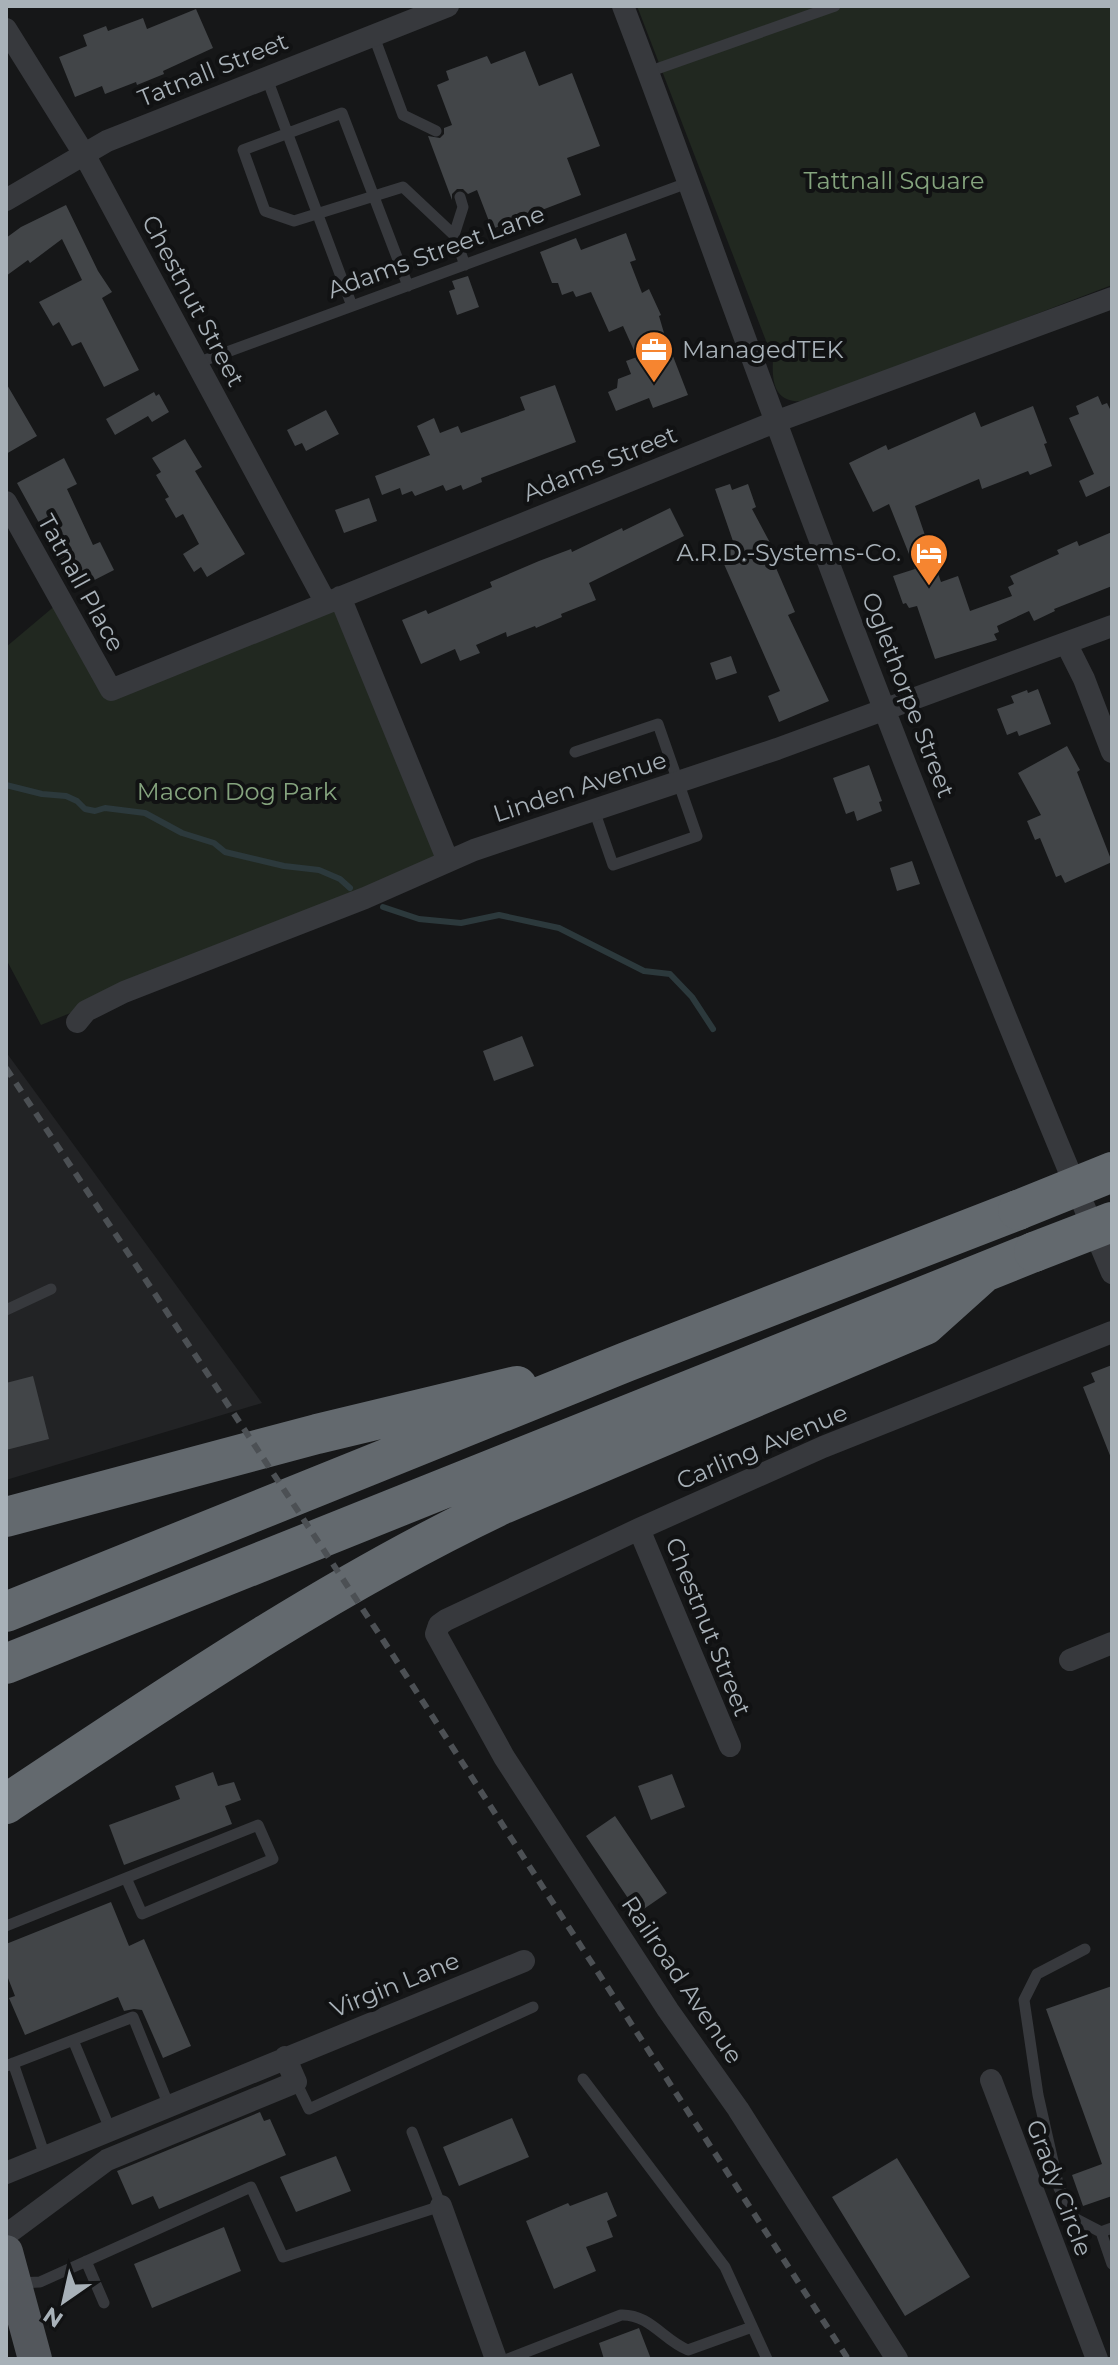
<svg xmlns="http://www.w3.org/2000/svg" width="1118" height="2365" font-family="Montserrat,sans-serif">
<rect width="100%" height="100%" fill="#161718"/>
<!-- built -->
<path fill="#222325" d="M6,1052l256,351 -256,77z"/>
<!-- green -->
<path fill="#212820" d="M637,6h475v279l-300,115c-33,6 -41,-9 -39,-41z
M340,596l106,264 -405,165 -35,-66v-312l57,-48 50,92z"/>
<g fill="none" stroke-linecap="round" stroke-linejoin="round">
<!-- stream -->
<path stroke="#2c393c" stroke-width="6" d="M6,785l36,9 24,2 11,5 8,8 10,2 10,-3 40,5 37,20 32,10 11,9 59,14 35,4 21,9 10,9
M383,907l36,12 42,4 38,-8 60,13 85,43 26,3 22,23 21,32"/>
</g>
<!-- building -->
<path fill="#424548" d="M196,9l17,39 -50,23 1,3 -27,11 -1,-3 -31,12 -3,-8 -27,11 -16,-40 28,-11 -4,-11 23,-9 2,5 35,-13 4,11z
M525,51l14,35 33,-13 28,73 -33,12 14,37 -89,34 -15,-39 -9,4 -5,-5h-6l-5,5v6l-24,-64 12,2 4,-4v-6l8,-3 -15,-40 12,-5 -3,-9 41,-15 4,8z
M66,205l32,66 14,21 -10,6 37,72 -35,17 -23,-45 -9,4 -13,-24 -6,4 -14,-24 43,-22 -20,-41 -32,24 -2,-3 -22,16v-38l15,-11z
M626,233l10,27 -6,2 12,31 7,-4 12,26 -2,1 5,17 24,62 -35,13 -4,-10 -33,13 -8,-19 9,-4 1,-9 13,-5 -5,-13 11,-4 -14,-31 -14,6 -18,-40 -15,5 -3,-6 -11,4 -4,-12h-6l-12,-31 36,-14 5,12z
M468,276l11,31 -22,8 -8,-24 6,-2 -3,-8z
M6,383l31,53 -31,18z
M555,385l21,57 -95,36 1,4 -19,8 -2,-5 -15,6 -3,-6 -28,11 -3,-5 -10,4 -2,-7 -18,7 -7,-19 55,-21 -13,-29 17,-8 6,15 18,-7 3,7 64,-23 -5,-13z
M154,392l2,4 3,-2 10,18 -17,10 -4,-6 -33,19 -9,-16z
M1098,396l4,9 5,-2 5,10v72l-26,12 -7,-16 15,-7 -25,-56 10,-4 -3,-8z
M1033,406l14,37 -3,1 8,22 -22,9 -2,-4 -46,18 -3,-10 -64,27 26,76 17,-6 12,35 42,-15 -4,-9 6,-3 -4,-8 49,-22 -2,-4 20,-9 2,5 33,-14v54l-58,23 1,2 -21,10 -5,-10 -32,15 2,6 -5,2 3,6 -62,19 -18,-53 -8,2 -3,-5 -3,1 -10,-28 22,-7 -26,-65 -16,8 -24,-49 37,-18 2,5 87,-38 6,15z
M326,410l13,24 -33,17 -4,-8 -7,3 -8,-16z
M185,439l17,28 -7,4 50,83 -38,23 -6,-10 -7,5 -11,-18 16,-10 -16,-30 -7,4 -11,-19 4,-2 -13,-22 5,-3 -9,-14z
M64,458l13,26 -10,5 26,56 7,-3 14,28 -41,21 -9,-17 2,-2 -49,-89z
M730,484l2,6 16,-6 8,23 -4,2 23,43 -5,2 25,58 -7,3 41,86 -50,21 -11,-26 12,-5 -60,-136 15,-8 -20,-58z
M369,498l8,23 -33,12 -9,-23z
M670,508l14,28 -95,47 7,17 -35,14 1,3 -26,11 -1,-2 -28,11 -1,-5 -30,13 4,8 -20,8 -5,-12 -34,15 -19,-44 24,-10 2,4 64,-27 -2,-5 49,-21 32,-12 1,3 50,-24 1,3z
M731,656l6,17 -21,7 -6,-17z
M1038,689l13,35 -32,12 -2,-5 -10,4 -10,-26 17,-6 -3,-7 16,-6 1,3z
M1067,746l13,24 -3,2 35,90 -47,21 -4,-8 -5,2 -16,-39 -5,2 -8,-19 14,-6 -23,-42z
M869,765l13,36 -3,1 3,9 -25,10 -3,-10 -8,3 -13,-36z
M912,861l8,23 -23,7 -7,-23z
M522,1036l12,30 -40,15 -11,-30z
M1112,1365v93h-1l-28,-71 12,-5 -4,-9z
M33,1376l16,63 -43,11v-67z
M213,1772l5,14 16,-4 7,18 -16,6 7,18 -108,41 -15,-40 71,-26 -5,-13z
M672,1774l13,33 -34,13 -13,-34z
M615,1816l52,77 -29,20 -52,-77z
M111,1902l18,44 15,-7 47,107 -28,12 -21,-48 -8,-1 -10,2 -6,-14 -93,38 -16,-37 6,-2 -9,-23v-29z
M1112,1986v210l-29,10 -11,-31 30,-11 -56,-155z
M260,2112l4,9 6,-2 16,36 -127,54 -6,-13 -21,9 -15,-34z
M512,2118l17,39 -70,29 -16,-39z
M336,2156l15,35 -55,21 -16,-35z
M897,2158l73,119 -65,39 -73,-119z
M607,2192l10,24 -10,5 6,16 -27,10 10,24 -42,18 -28,-68 42,-18 2,3z
M224,2227l17,44 -89,37 -18,-44z
M639,2328l12,31h-47l-5,-16z"/>
<g fill="none" stroke-linecap="round" stroke-linejoin="round">
<!-- service -->
<path stroke="#37393d" stroke-width="11" d="M373,34l30,81 33,16
M648,72l187,-66
M266,76l86,230
M454,235l9,-28 -3,-10
M408,286l-66,-173 -99,37 22,61 29,10 109,-34 51,48 11,30
M197,363l493,-181
M575,752l83,-28 39,112 -84,29 -19,-55
M6,1310l45,-21
M6,1926l252,-101 15,34 -131,55 -16,-36
M1085,1949l-48,25 -13,26 14,95 21,93 15,30 27,14
M73,2040l37,89
M13,2063l32,93
M6,2066l127,-49 36,89
M583,2079l142,188 42,92
M296,2082l13,27 224,-102
M1112,2228l-11,4 11,32
M86,2261l18,42
M18,2283l22,-1 211,-95 32,70 158,-51 -29,-74
M508,2359l113,-44c29,-1 42,25 67,35l64,-23"/>
<!-- minor -->
<path stroke="#37393d" stroke-width="22" d="M623,6c53,138 101,278 153,416 105,286 217,570 336,851
M6,29l78,125 242,449
M6,200l101,-59 341,-135
M6,502l105,188 664,-268 337,-124
M340,597l108,264
M1066,643l18,36 28,73
M77,1022l9,-11 38,-19 241,-94 109,-48 303,-101 335,-123
M639,1529l91,217
M1070,1660l42,-17
M991,2080l106,279
M6,2173l518,-212
M441,2206l55,153
M6,2235l101,-75 189,-78 -11,-25
M897,2359l-159,-250 -70,-99 -164,-253 -68,-123 3,-9 7,-5 193,-91 184,-82 289,-115"/>
<!-- primary -->
<path stroke="#53575c" stroke-width="34" d="M6,2252l29,107"/>
<!-- motorway -->
<path stroke="#63696e" stroke-width="40" d="M6,1517l311,-83 200,-48
M6,1612l620,-250 392,-152
M6,1664l1028,-412
M6,1804c161,-107 322,-217 497,-300l422,-179 59,-53"/>
<!-- rail -->
<path stroke="#4c5054" stroke-width="6" stroke-dasharray="10 8" stroke-linecap="butt" d="M6,1068l377,572 465,719"/>
<!-- motorway-bridge -->
<path stroke="#63696e" stroke-width="40" d="M1018,1210l94,-38
M1034,1252l78,-30"/>
</g>
<!-- icons -->
<defs>
<symbol id="office-pin" viewBox="-11 -11 22 30"><path d="M0 17L-7.5 6A9.5 9.5 0 1 1 7.5 6Z" fill="#f68530" stroke="#111213"/><path d="M-6-3h4V-5.5h4V-3h4V5H-6ZM-1-4.5V-3h2v-1.5ZM-6 0V1H6V0Z" fill="#fff"/></symbol>
<symbol id="hotel-pin" viewBox="-11 -11 22 30"><path d="M0 17L-7.5 6A9.5 9.5 0 1 1 7.5 6Z" fill="#f68530" stroke="#111213"/><path d="M-6-4.5h1.5V1H6V5H4.5V3h-9V5H-6ZM-4 0a1.8 1.8 0 1 1 3.6 0ZM.5 0V-2.5h3Q6-2.5 6 0Z" fill="#fff"/></symbol>
</defs>
<g fill-rule="evenodd">
<use href="#office-pin" x="632" y="328" width="44" height="60"/>
<use href="#hotel-pin" x="907" y="531" width="44" height="60"/>
</g>
<g text-anchor="middle" stroke-width="8" stroke-linejoin="round" paint-order="stroke">
<!-- street labels -->
<g font-size="24" fill="#a8b1b8" stroke="#111213">
<text transform="translate(213 70) rotate(-22)" y="8">Tatnall Street</text>
<text transform="translate(436 252) rotate(-20)" y="8">Adams Street Lane</text>
<text transform="translate(193 301) rotate(62)" y="8">Chestnut Street</text>
<text transform="translate(600 464) rotate(-22)" y="8">Adams Street</text>
<text transform="translate(81 583) rotate(61)" y="8">Tatnall Place</text>
<text transform="translate(908 695) rotate(69)" y="8">Oglethorpe Street</text>
<text transform="translate(580 787) rotate(-18)" y="8">Linden Avenue</text>
<text transform="translate(762 1447) rotate(-23)" y="8">Carling Avenue</text>
<text transform="translate(708 1627) rotate(68)" y="8">Chestnut Street</text>
<text transform="translate(682 1980) rotate(56)" y="8">Railroad Avenue</text>
<text transform="translate(395 1985) rotate(-22)" y="8">Virgin Lane</text>
<text transform="translate(1059 2188) rotate(69)" y="8">Grady Circle</text>
</g>
<!-- park labels -->
<g font-size="24" fill="#85a47e" stroke="#111213">
<text x="894" y="189">Tattnall Square</text>
<text x="237" y="800">Macon Dog Park</text>
</g>
<!-- poi labels -->
<g font-size="24" fill="#a8b1b8" stroke="#111213" text-anchor="start">
<text x="682" y="358">ManagedTEK</text>
<text x="901" y="561" text-anchor="end">A.R.D.-Systems-Co.</text>
</g>
</g>
<!-- border -->
<rect width="1118" height="2365" fill="none" stroke="#a8b1b8" stroke-width="16"/>
<!-- north arrow -->
<g transform="translate(64 2301) rotate(214)" stroke="#111213" stroke-width="6" paint-order="stroke">
<path d="M0-6L14 30L0 20L-14 30Z" fill="#a8b1b8"/>
<text y="-12" font-size="22" font-weight="bold" text-anchor="middle" fill="#a8b1b8">N</text>
</g>
</svg>
